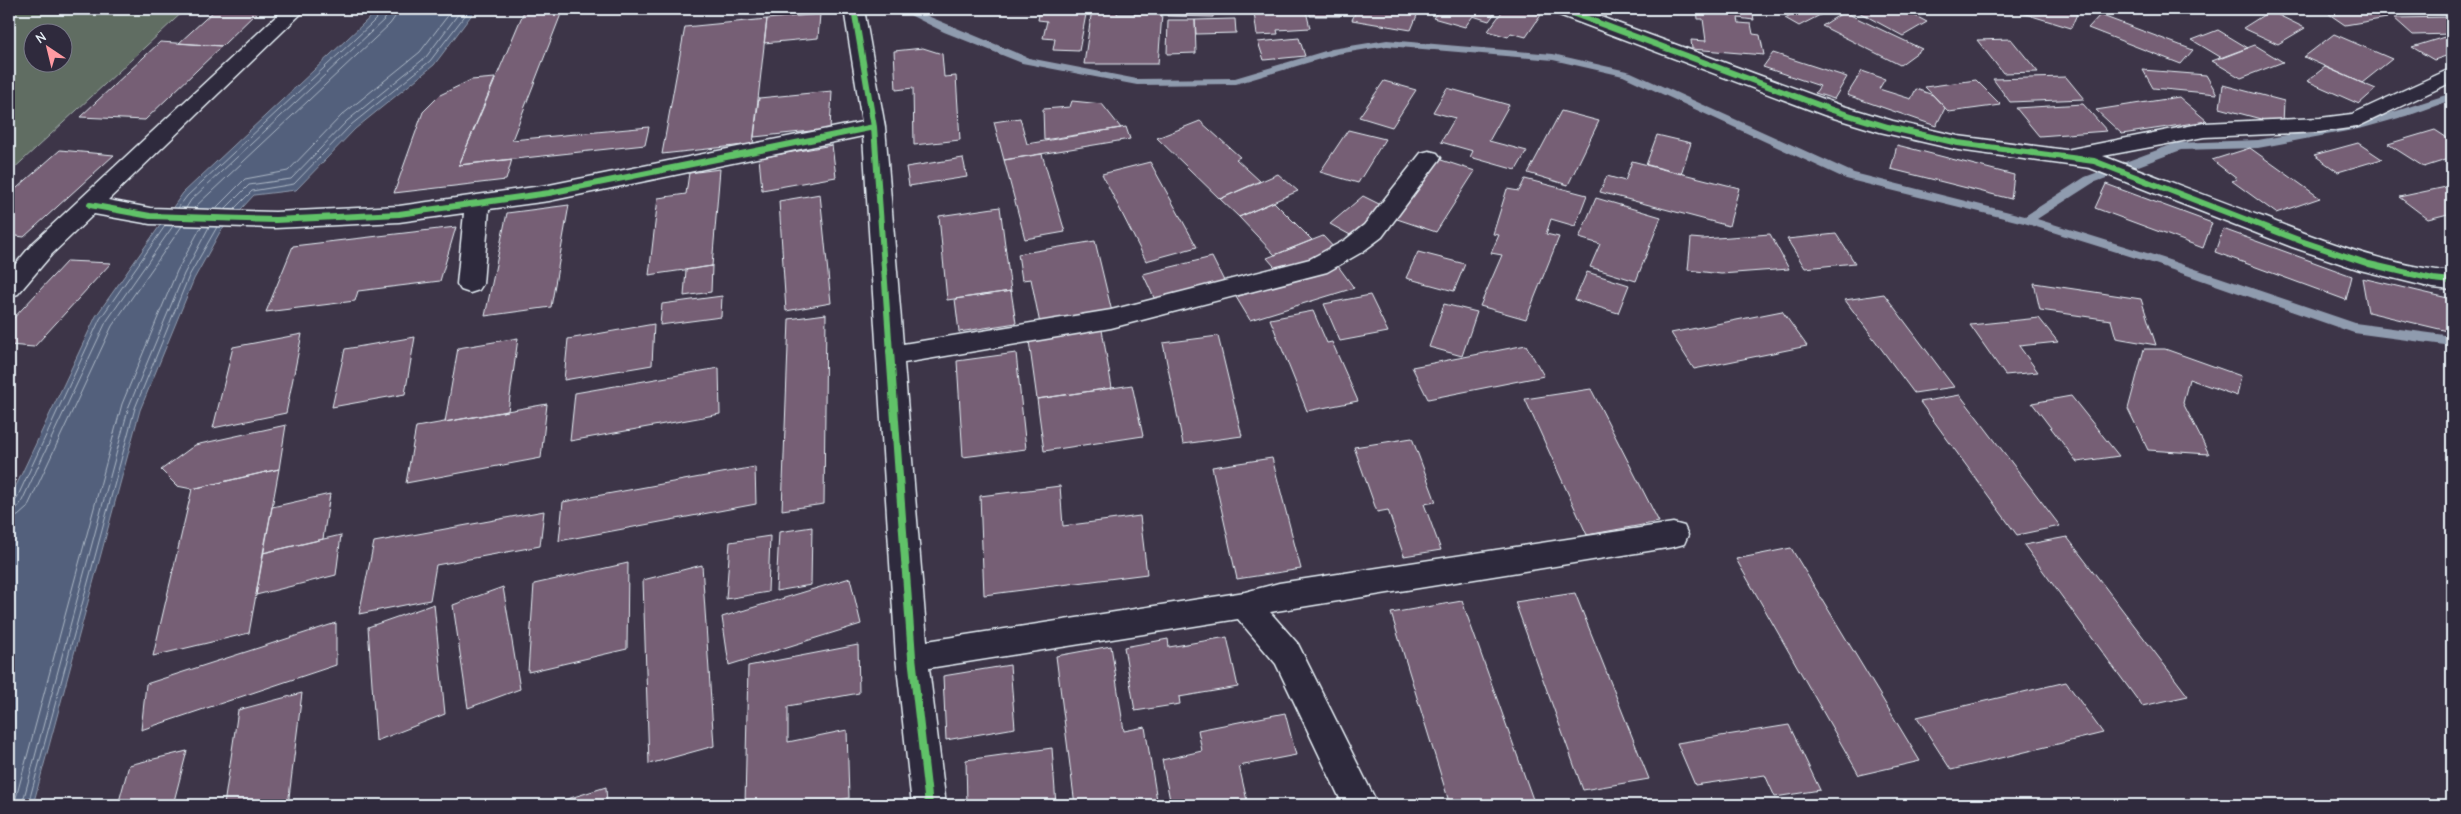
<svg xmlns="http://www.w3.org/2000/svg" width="2461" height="814" font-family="'Comic Neue',sans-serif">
<rect width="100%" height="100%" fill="#3d3548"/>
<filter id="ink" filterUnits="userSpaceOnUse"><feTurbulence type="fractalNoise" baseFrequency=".02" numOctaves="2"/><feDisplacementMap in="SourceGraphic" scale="10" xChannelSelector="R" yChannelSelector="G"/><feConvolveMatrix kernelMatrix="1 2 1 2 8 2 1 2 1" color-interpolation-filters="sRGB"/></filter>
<g filter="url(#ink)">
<!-- green -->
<path fill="#606d62" stroke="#a4afad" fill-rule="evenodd" d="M9,9h177l-177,164zM32,32h30v30h-30z"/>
<!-- water -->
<path fill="#53617c" stroke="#8f9bae" d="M379,9h97l-42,56 -79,64 -59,61 -42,5 -34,37 -26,47 -54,131 -107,395h-24v-299l6,-18 81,-172 87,-123z"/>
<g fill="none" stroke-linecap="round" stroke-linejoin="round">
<!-- shore -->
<path stroke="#acb7c6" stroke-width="1" d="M178,208l9,-12 184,-172 10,-10 1,-5
M186,208l5,-8 194,-181 4,-10
M194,208l196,-184 5,-7 1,-8
M215,209l30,-30 43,-8 54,-56 78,-63 33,-43
M225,209l24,-24 42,-6 56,-58 79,-64 36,-48
M234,209l18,-18 42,-7 57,-59 79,-64 40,-52
M9,504l7,-4 84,-181 65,-93
M9,510l7,-1 5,-6 85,-181 67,-96
M9,518l9,-2 9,-8 85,-182 70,-100
M14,805l108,-401 55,-133 24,-44
M22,805l107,-399 55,-132 25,-47
M28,805l107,-397 54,-132 28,-49"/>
<!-- stream -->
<path fill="#8f9bae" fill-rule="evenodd" d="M898,9h13l118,49 108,21 98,-1 97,-29 55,-9 166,14 78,18 223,101 171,43 60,-39 91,-34 82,-3 104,-18 90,-29v7l-39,14 -50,14 -105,20 -77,2 -88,33 -56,36 126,39 192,65 97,13v10l-98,-13 -199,-69 -131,-41 -178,-44 -223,-103 -70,-16 -166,-14 -50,8 -101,30 -99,1 -115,-22 -78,-31z"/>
</g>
<!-- building -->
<path fill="#765f74" stroke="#e8f1f8" d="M216,9h44l-38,37 -43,-3z
M525,9h38l-51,131 137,-13 -4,18 -186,20z
M1040,9h47l-8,42 -26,-1 2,-11 -12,-1 4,-17 -9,-1z
M1092,9h26l-1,5h45l-4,50h-74z
M1168,9h46l-1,8 -46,-1z
M1310,9h30v7h-30z
M1357,9h36l25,4 -7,17 -59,-10z
M1440,9h58l-9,12 -16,-5 -8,11 -32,-9z
M1504,9h14l23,6 -15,22 -15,-4 -3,4 -20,-6z
M1569,9h37l-1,11z
M1697,9h55l2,11 -16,-2 1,5 12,1 2,10 7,1 4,20 -72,-6 -1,-9 15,1 -3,-22h-5z
M1787,9h26l9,5 -23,12 -14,-8 9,-5z
M1858,9h44l25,13 -24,14 -48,-26z
M2009,9h52l16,5 -6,14z
M2357,9h16l14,9 -42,7 -16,-11z
M1306,11l4,17 -33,2 1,4 -21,1 -3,-22z
M2270,11l35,17 -27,16 -35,-16z
M1844,12l78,37 -22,16 -78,-39z
M820,14l-2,24 -54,5 3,-24z
M2100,15l93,35 -12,14 -93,-36z
M2451,17l1,17 -39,1 -19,-17z
M767,19l-14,125 -91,10 23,-127z
M1235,19l1,14 -40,1 -1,-14z
M1168,20h27l1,33 -29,1z
M2218,30l30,18 -26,10 -30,-18z
M2334,34l58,25 -30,24 -58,-26z
M2451,35l1,19 -18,6 -22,-13z
M1299,38l6,18 -41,4 -6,-18z
M2011,39l27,33 -35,1 -26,-33z
M160,42l62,4 -77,74 -65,-3z
M2255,45l28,17 -42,16 -29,-17z
M923,48l19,6 2,23 12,-1 4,64 -46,5 -1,-57 -17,2 -2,-39z
M1773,53l74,24 -13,22 -19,-6 5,-7 -57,-19z
M2325,67l37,16 14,6 -17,15 -52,-23z
M2143,70l63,5 11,19 -64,-6z
M1862,71l23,8 -6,10 32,10 5,-10 17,6 12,13 -9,18 -89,-31z
M2066,77l18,22 -74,3 -17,-23z
M495,78l-36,87 53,-6 -6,21 -112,13 29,-81 17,-17 31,-15z
M1976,80l25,25 -52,7 -24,-25z
M1384,81l32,9 -24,37 -33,-10z
M2223,85l61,16 -1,24 -63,-17z
M1447,88l62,17 -20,36 38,10 -11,19 -46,-13 3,-6 -32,-9 14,-24 -22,-6z
M832,91l-2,38 -76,8 5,-39z
M2179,97l28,24 -85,13 -26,-24z
M1072,101l30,3 19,24 -77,12 -1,-31 27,-2z
M2083,104l24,27 -68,5 -23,-28z
M1561,111l38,10 -31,64 -40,-12z
M1020,118l7,26 99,-17 4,12 -126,21 -10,-38z
M1200,121l40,36 -4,2 24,22 -40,18 -63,-61z
M1348,130l37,9 -27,44 -38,-11z
M2435,130l17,11v17l-28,9 -36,-23z
M1657,135l34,8 -10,31 -35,-9z
M2358,143l24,16 -44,13 -24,-17z
M832,145l4,32 -74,13 -3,-32z
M1897,145l117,30 -3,24 -120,-30z
M2250,148l70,50 -44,15 -44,-32 5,-2 -25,-19z
M60,150l54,5 -90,82 -15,-2v-40z
M1042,154l23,78 -40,7 -21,-79z
M963,158l4,19 -58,9 -3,-19z
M1435,158l40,13 -39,61 -42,-14z
M1632,161l107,27 -10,38 -129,-34 7,-16 18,5z
M1150,162l47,85 -51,14 -44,-87z
M720,169l-8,97 -63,9 9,-77 28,-4 3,-21z
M1278,174l20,17 -59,26 -19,-18z
M1525,179l62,16 -12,31 -24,-7 -5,15 13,3 -33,82 -46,-13 22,-51 -11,-2 8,-18 -6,-1 14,-45 12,2z
M2106,184l106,39 -9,25 -108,-40z
M2446,187l6,4v22l-24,6 -29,-22z
M820,194l11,109 -45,8 -7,-110z
M1363,196l24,12 -33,29 -24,-13z
M1596,198l65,19 -25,64 -46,-14 10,-23 -21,-6z
M1274,202l38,38 -37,15 -36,-38z
M569,205l-18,102 -66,9 22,-103z
M1000,207l11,84 -64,9 -8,-84z
M456,227l-16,54 -82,10 -3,10 -89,11 27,-66z
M2223,229l129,47 -6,24 -131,-48z
M1770,234l19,35 -68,5 -33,-4 3,-32 12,1z
M1836,234l19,29 -50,5 -18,-29z
M1323,236l14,15 -56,23 -14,-16z
M1095,241l17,71 -72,12 -9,-45 -9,1 -4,-26z
M1418,252l47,12 -11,27 -48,-13z
M1212,257l14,28 -70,17 -13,-28z
M67,261l44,2 -77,84 -25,-2v-22z
M712,266l-1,26 -27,4 2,-26z
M1338,266l16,22 -104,32 -14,-23z
M1587,272l42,13 -11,28 -43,-13z
M2362,278l90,21v33l-84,-20z
M2034,283l107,16 15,46 -40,-7 -5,-18 -71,-10z
M1011,291l5,32 -57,9 -4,-33z
M1884,294l70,93 -40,6 -69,-93z
M1370,295l18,37 -48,9 -16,-37z
M722,296l-1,21 -61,8 2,-21z
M1444,304l33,8 -15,44 -33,-9z
M1313,311l14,32 5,-1 26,59 -51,10 -37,-92z
M1782,311l25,35 -113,23 -23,-36z
M826,314l-2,190 -42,6 7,-191z
M2039,318l19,24 -39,4 19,26 -33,3 -35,-50z
M654,324l-2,41 -88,15 4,-41z
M1102,330l10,58 -75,11 -8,-58z
M302,334l-16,79 -73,15 20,-81z
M1218,336l24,100 -59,8 -20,-101z
M415,337l-10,57 -73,13 13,-58z
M518,338l-10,73 -63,11 13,-74z
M1526,345l18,31 -116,23 -16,-32z
M2144,349h21l76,27 -4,20 -48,-17 -6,24 26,51 -61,-4 -20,-41z
M1016,353l10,96 -63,8 -6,-96z
M719,368l1,46 -150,27 5,-48z
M1132,385l11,51 -99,15 -7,-52z
M1591,389l68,133 -72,13 -62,-136z
M1960,395l100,131 -43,9 -97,-133z
M2071,396l48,60 -42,6 -45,-59z
M547,404l-6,54 -135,25 10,-56z
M286,425l-7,44 -87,20 -15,-3 -16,-16 34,-25z
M1412,438l24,64 -12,2 17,46 -37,6 -16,-46 -11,2 -23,-65z
M1272,458l29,111 -64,10 -25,-112z
M755,467l1,37 -197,37 4,-39z
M279,469l-30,164 -96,23 39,-167z
M1060,486l3,40 77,-10 7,58 -163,21 -4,-99z
M330,494l-7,45 -60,14 9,-46z
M544,511l-4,35 -104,19 -6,35 -71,14 15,-72z
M812,527l-1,58 -35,6 3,-59z
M341,535l-5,40 -80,20 7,-42z
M770,536l-2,56 -42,7 4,-57z
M2067,537l121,159 -46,10 -118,-161z
M1791,548l129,213 -61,14 -123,-216z
M628,563l-1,86 -99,23 6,-88z
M702,565l12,181 -65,18 -6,-184z
M850,578l11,46 -132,41 -7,-48z
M503,587l17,102 -52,19 -15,-103z
M1575,593l74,186 -66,11 -68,-188z
M1462,601l73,204h-85l-59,-192z
M434,604l11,110 -69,27 -8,-114z
M336,623v42l-195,65 5,-46z
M1227,637l11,50 -59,10 1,7 -45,7 -11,-64 44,-8 1,8z
M858,645l1,48 -71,13v36l59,-12 2,68 -34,7h-70l3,-139z
M1111,646l13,85 21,-4 12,73 -25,5h-57l-19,-149z
M1010,665l5,63 -69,12 -3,-64z
M2066,682l37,51 -152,37 -34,-53z
M302,693l-14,112h-64l14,-95z
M1285,713l11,42 -57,11 9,39h-77l-9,-45 40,-9 -4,-21z
M1789,725l31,65 -45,7 -10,-22 -70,10 -18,-42z
M1052,748l4,57h-89l-1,-45z
M187,751l-14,54h-55l11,-40z
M606,787l1,18h-56v-1z
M739,802v3h-59l1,-1z"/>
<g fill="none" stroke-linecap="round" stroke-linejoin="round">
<defs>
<path id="minor" d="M284,9h22l-198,191 42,8 125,4 124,-6 150,-21 313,-63 -18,-113h20l21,118 18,217 208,-34 199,-51 35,-19 19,-15 57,-72 8,-2 8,2 4,5 -4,5 -55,74 -20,15 -35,20 -216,56 -207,35 23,278 318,-49 34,-9 394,-60 11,3 4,9 -4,9 -11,3 -403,65 28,32 80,161h-35l-67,-141 -38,-45 -309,49 17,137h-34l-16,-148 -33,-521 -314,65 -60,8 -6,75 -4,6 -9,3 -9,-3 -4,-6 7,-71 -65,9 -124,6 -125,-4 -56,-10 -42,40 -34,40 -9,3v-25l25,-30z
M1551,9h28l261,96 53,16 65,15 108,14 138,-27 116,-5 32,-4 100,-46v14l-95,45 -37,5 -116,5 -101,19c53,20 106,41 160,61 61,24 124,48 189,55v18l-19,-2 -73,-18 -68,-23 -202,-79 -132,-18 -78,-18 -56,-17 -270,-102z"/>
</defs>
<!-- minor casing -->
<use href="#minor" stroke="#e8f1f8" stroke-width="3"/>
<!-- minor -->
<use href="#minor" fill="#2f2a3d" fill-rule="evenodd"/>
<defs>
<path id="cycleway-far1" d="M854,9l20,118 16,226
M1561,9l271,101 56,17 70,16 136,18 207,80 68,23 64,15 19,2
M90,205l60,11 125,4 124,-6 150,-21 325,-66"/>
<path id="cycleway" d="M890,351l22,306 17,148"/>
</defs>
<!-- cycleway-far1 casing -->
<use href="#cycleway-far1" stroke="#2f2a3d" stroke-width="9"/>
<!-- cycleway casing -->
<use href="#cycleway" stroke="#2f2a3d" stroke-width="11"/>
<!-- cycleway-far1 -->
<use href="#cycleway-far1" stroke="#61c268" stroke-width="6"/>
<!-- cycleway -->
<use href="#cycleway" stroke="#61c268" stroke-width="8"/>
</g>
</g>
<!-- margin -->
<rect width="2461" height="814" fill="none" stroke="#2f2a3d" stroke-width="30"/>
<rect x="15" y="15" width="2431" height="784" fill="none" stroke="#e8f1f8" stroke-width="2" filter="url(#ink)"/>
<!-- north arrow -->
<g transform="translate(48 48) rotate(325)"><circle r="24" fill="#2f2a3d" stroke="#797a88"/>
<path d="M0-4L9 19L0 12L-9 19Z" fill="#ff9aa2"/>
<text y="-8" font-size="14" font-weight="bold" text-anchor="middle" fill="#e8f1f8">N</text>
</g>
</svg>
